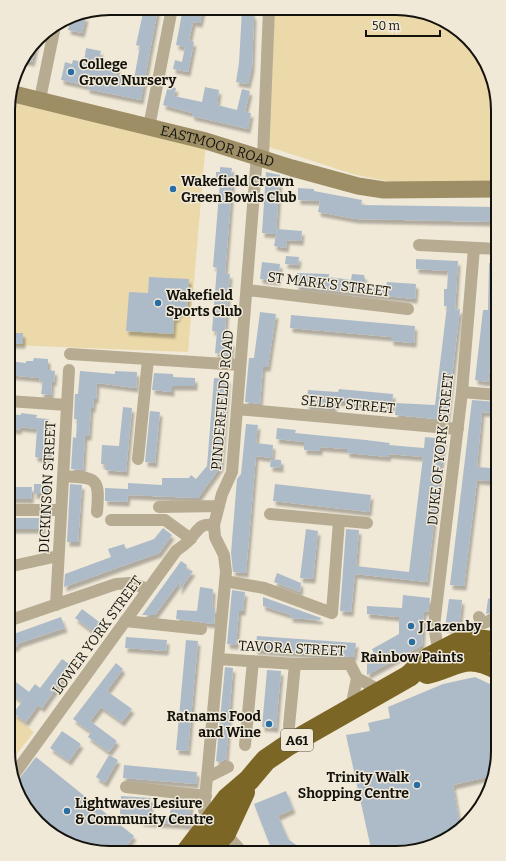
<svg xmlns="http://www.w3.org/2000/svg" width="506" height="861" font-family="Bitter,serif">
<defs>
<filter id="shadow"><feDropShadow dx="2.5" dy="4.5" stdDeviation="1" flood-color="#0004"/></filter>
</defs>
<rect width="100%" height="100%" fill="#f0e9d8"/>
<!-- green -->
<path fill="#ebd9aa" d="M273,9l143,1 47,23 27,38 8,39v74l-106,-2 -36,-7 -87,-28z
M9,97l197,44 -18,211 -179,-7z
M8,711l26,21 -24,30 -2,-11z"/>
<!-- building -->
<path fill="#adbbc8" filter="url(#shadow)" d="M144,8h14l-17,92 -54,-11 1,-3 -27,-6 4,-18 7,2 1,-4 11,2 2,-14 15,3 -3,12 20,3 -2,9 18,4 6,-33 -4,-1z
M183,8l20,1 -3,14 -7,-1 -4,19 5,1 -6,30 -15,-3 2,-9 7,2 3,-15 -9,-2z
M242,9h10v6h2l-2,52 -4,17 -12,-2 3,-19z
M76,15l10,2 -4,16 -14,-3 3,-14z
M37,41l-5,21 -10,-2 8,-10z
M168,86l8,2 -2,8 28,6 3,-15 14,3 -2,15 20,5 5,-21 8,2 -5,21 6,1 -3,16 -56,-13v-3l-29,-8z
M220,167l12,1 -1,6h2l-8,100h5l-6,67 8,1 -1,13 -16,-2 2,-22h-5l5,-64h-4l7,-85h-4v-10h4z
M266,172l14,3 -4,59 -14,-1z
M298,188l16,1v2l48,9 -1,5 137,2v15l-142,-3 -38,-7 2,-11 -22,-1z
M277,229l25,2 -1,10 -14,-1 -1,8 -12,-2z
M286,256l13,1 -1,8 -13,-1z
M416,259l42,2 -3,49 5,-1 -13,111 -52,-5 1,-12 39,2 12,-99h-3v-17h3l1,-18 -32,-2z
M262,262l18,2 -2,17 -18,-2z
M489,263h9v44h-1l-9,75 -13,-2 8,-70h5z
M297,273l32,1v3l22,3 1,-6 12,1 2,9 20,2 1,-4 29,2 -1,15 -119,-12z
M149,277l40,2 -2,33h-9l-1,6h-3l-1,16 -47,-3 3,-39 19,1z
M260,312l16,2 -8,53h-5l-3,37 -15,-2 4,-44h5z
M291,315l124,11 -1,17 -23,-2v-4l-101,-9z
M9,333h14v11h-14z
M34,358l14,1v11l7,1 -1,11 -2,-1 -1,14 -10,-1 2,-13h-4l1,-3 -32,-3 1,-14 17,2v-2h7z
M80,371l35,3v-3l22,1 -1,16 -39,-5 -1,16h-2l-1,9h-2l-2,28h-4l-2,34 -12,-1 2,-32 3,1 1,-19h-3l1,-25h3z
M154,373l19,1v3l22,1v8h-23v6l-20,-2z
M214,378l14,1 -7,87 -23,32 -70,-3 -1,7 -22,-1v-13l23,1v-6l34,2v-7h27l2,-3 5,4 11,-13z
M339,389l54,5 -1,13 -57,-6 -1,8 -28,-3 2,-16 30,2z
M472,400l26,2v11l-16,-1 -5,55 14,1 -1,13 -13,-1 -13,106 -14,-1z
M123,407l9,1 -6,64 -21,-2 1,-6h-5l1,-19 17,1z
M150,411l10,1 -5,51 -10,-1z
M21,413l16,2 -1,3 13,1 -2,24h3l-1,16 -14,-2 2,-28 -17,-2 -1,3 -11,-1v-15l13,1z
M246,424l12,1 -2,18 17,2 -1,13 -16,-2 -10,117 -13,-1 -2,-19 6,-74 4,-5z
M277,428l19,2 -1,3 71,7 24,3 -1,2 35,3 1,-11 19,2 -17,143 -72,-8 -4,38 -11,-1 6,-82 13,1 -3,36 53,6 14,-115 -34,-3 -1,3 -41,-4v-4l-27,-2v4l-16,-1v-8l-28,-3z
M271,459l10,1v8l-11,-1z
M34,484h13v10h-13z
M70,484l12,1 -4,57h-11z
M275,484l96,11 -2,17 -96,-11z
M8,487h24l-1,12h-23z
M8,518h35v11h-35z
M163,528l9,7 -13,18 -95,34 1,-13 46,-17 -3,-8 16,-5 2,5 28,-10z
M306,529l12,2 -5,48 -13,-1z
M181,561l6,4 -1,4 7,2 -14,20 1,-10 -25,34h-13z
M277,573l24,10 -1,9 -26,-10z
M200,587l13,2 -1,19h3l-1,16 -38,-5 1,-9 20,1z
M232,590l13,2 -2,19h-4l-3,34 -9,-1z
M498,593v17l-12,4 2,-15z
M403,595l27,3 -2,14 -4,-1 -2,34 -55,30v-17l7,-4 -2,-5 27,-15v-17l-32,-3v-8l35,2z
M263,597l58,21 -1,2 -30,-2 1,-3 -28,-9z
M449,599l13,1 -3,28h-14z
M82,609l20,15 -7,9 -20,-15z
M61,617l4,11 -48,16 1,2 -10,3v-13z
M257,636l99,7 -2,14 -99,-7z
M126,637l41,3 -1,11 -41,-3z
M186,640l12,1 -10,110 -12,-1z
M62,659l10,7 -30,42 -4,-3 -12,17 -13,-9 9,-11 -14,-11v-15l21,16 6,-8 5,4z
M116,663l7,6 -16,22 25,18 -10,13 -21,-15 -11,14 27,20 -8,11 -21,-15 3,-5 -18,-13z
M225,667l8,1 -7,91 -7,3 -3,-1z
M267,670l14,1 -5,57 -14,-1z
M475,677l17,8 6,8v65l-7,18 -38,9 7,41 -25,19 -39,8h-24l-26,-118 24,-4 -2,-8 22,-5 -2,-11 55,-23z
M62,731l19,13 -12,17 -19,-13z
M109,755l9,5 -13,23 -9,-6z
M36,757l98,79 -12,16h-25l-49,-20 -32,-42 -1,-6z
M124,765l73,7 -1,12 -73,-6z
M286,791l7,18 -15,7 10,23 19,14h-34l-19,-49z
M121,796l30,2 -1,16 20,2 1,-16 20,2 -2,23 -48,-3v-7l-21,-1z"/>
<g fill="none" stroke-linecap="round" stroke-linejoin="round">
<!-- street -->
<path stroke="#b7ac92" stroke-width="12" d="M40,99l15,-73
M149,127l23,-119
M263,157l6,-148
M419,245l79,4
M247,290l161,19
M70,354l170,11
M462,392l36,3
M8,401l59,4
M237,409l221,20
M138,459l10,-100
M63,476c34,2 37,1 34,36
M159,507l60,-1
M8,510h53
M270,514l97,9
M111,520h54l26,19
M8,567l50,-11
M225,581l39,7 68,25 7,-92
M56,605l13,-235
M479,617l1,3 4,3 14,-6
M8,621l108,-37 14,-1 18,6
M125,621l76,8
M442,652l-5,-9 -3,-17 28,-234 12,-144
M218,659l77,5h55l7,14 24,13
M351,708l6,-30
M289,726l6,-62
M245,745l8,-84
M13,776l163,-225c5,-4 12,-8 15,-13 8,-9 9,-15 23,-13
M208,777l20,-10
M126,787l80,9
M204,810l22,-238 -2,-17 -9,-18 -1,-12 8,-31 10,-22 25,-317
M219,833h6l18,20"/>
<!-- secondary -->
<path stroke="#9d8e66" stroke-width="17" id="s1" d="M10,93l196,48 86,27 66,18 26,4 114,-1"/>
<!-- highway -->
<path stroke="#7c6626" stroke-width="22" d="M427,673c30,-7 38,-22 71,-4
M187,852l41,-54 21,-18 17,-20 22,-15 121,-69 20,-18 29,-15 19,-3 21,3
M208,852l17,-19 19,-41"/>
</g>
<!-- markers -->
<g fill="#296ea3" stroke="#f0e9d8" stroke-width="1.5">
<circle cx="71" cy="72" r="4"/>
<circle cx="173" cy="189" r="4"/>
<circle cx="158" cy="303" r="4"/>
<circle cx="411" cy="626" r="4"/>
<circle cx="412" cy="642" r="4"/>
<circle cx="269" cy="724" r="4"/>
<circle cx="417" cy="785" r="4"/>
<circle cx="67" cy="811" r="4"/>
</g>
<g text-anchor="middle" stroke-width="3" stroke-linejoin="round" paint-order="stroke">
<!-- shield labels -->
<rect fill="#f0e9d8" stroke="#565249" stroke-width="1" x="281" y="729" width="32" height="22" rx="3"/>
<g font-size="13" font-weight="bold" fill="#14120c">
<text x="297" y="745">A61</text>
</g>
<!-- poi labels -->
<g font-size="14" font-weight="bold" fill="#14120c" stroke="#f0e9d8" text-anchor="start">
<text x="79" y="69">College<tspan x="79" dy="16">Grove Nursery</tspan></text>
<text x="181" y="186">Wakefield Crown<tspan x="181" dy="16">Green Bowls Club</tspan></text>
<text x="166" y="300">Wakefield<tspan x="166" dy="16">Sports Club</tspan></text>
<text x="419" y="631">J Lazenby</text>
<text x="412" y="662" text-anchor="middle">Rainbow Paints</text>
<text x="261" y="721" text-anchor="end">Ratnams Food<tspan x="261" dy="16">and Wine</tspan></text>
<text x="409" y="782" text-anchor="end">Trinity Walk<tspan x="409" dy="16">Shopping Centre</tspan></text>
<text x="75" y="808">Lightwaves Lesiure<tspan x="75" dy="16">&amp; Community Centre</tspan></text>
</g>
<!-- street labels -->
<g font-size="14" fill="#14120c" stroke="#f0e9d8">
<text dy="5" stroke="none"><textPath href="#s1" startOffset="214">EASTMOOR ROAD</textPath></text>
<text transform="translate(329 284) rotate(7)" y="5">ST MARK'S STREET</text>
<text transform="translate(222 400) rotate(-85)" y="5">PINDERFIELDS ROAD</text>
<text transform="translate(348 404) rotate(5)" y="5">SELBY STREET</text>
<text transform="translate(440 449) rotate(-84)" y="5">DUKE OF YORK STREET</text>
<text transform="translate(47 487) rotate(-87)" y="5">DICKINSON STREET</text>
<text transform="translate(97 635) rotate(-54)" y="5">LOWER YORK STREET</text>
<text transform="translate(292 648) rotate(3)" y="5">TAVORA STREET</text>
</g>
</g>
<!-- crop -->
<path d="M0 0H506V861H0ZM110 15H396A95 95 0 0 1 491 110V751A95 95 0 0 1 396 846H110A95 95 0 0 1 15 751V110A95 95 0 0 1 110 15Z" fill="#f0e9d8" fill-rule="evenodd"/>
<path fill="none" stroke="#14120c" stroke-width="2" d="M110 15H396A95 95 0 0 1 491 110V751A95 95 0 0 1 396 846H110A95 95 0 0 1 15 751V110A95 95 0 0 1 110 15Z"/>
<!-- scale -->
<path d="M366 30v6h74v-6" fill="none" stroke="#14120c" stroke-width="2"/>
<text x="372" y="30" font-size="12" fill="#14120c" stroke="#f0e9d8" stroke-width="3" paint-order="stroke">50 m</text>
</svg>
